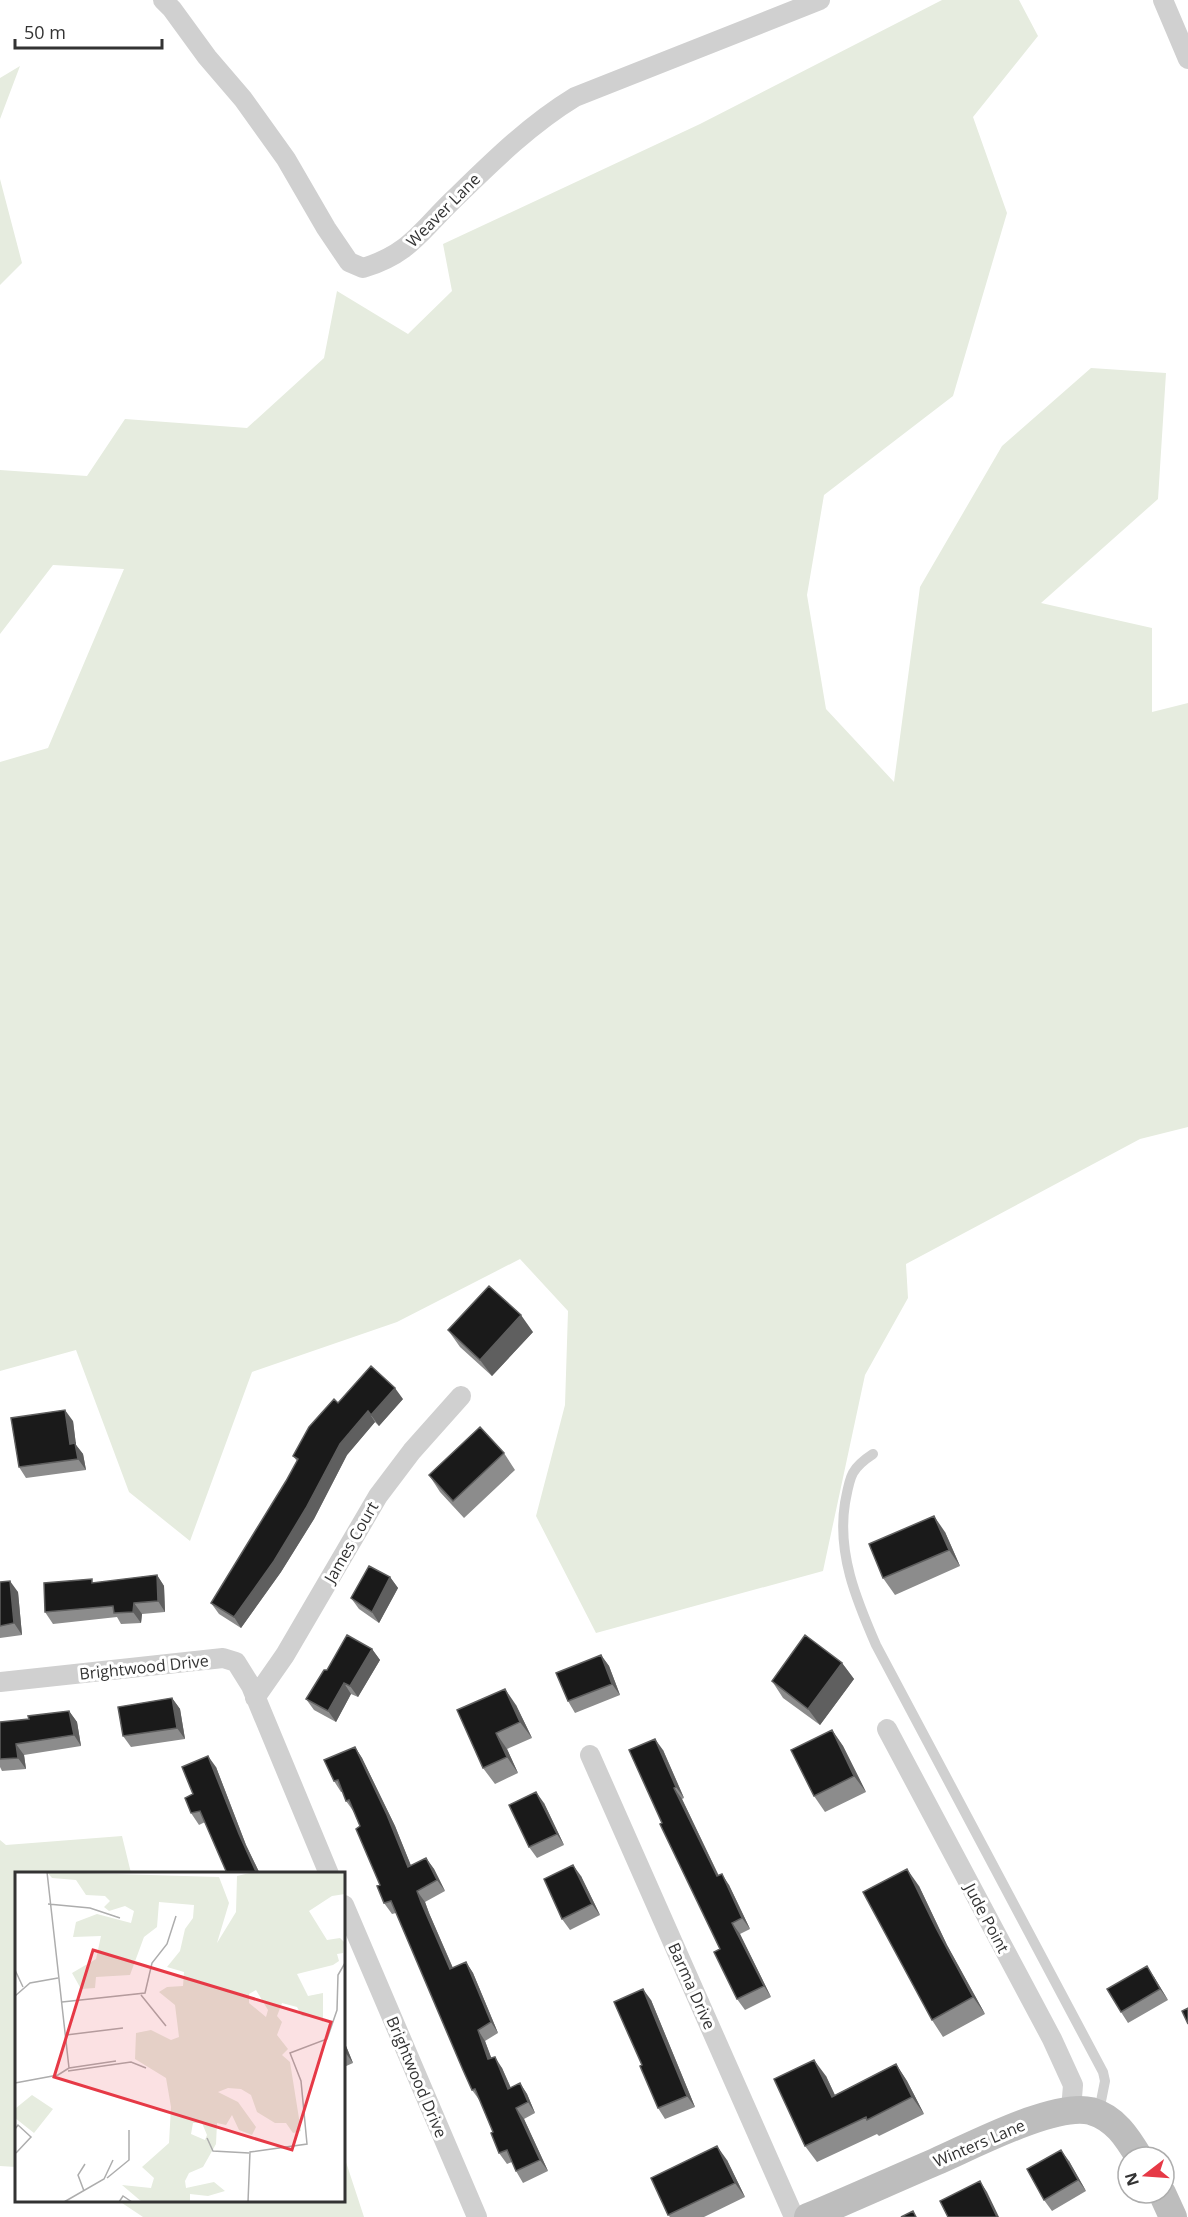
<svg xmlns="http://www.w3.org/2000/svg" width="1188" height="2217" font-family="'Open Sans',sans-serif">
<rect width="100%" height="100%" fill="#fff"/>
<!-- green -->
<path fill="#e6ecdf" d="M942,0h77l19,36 -65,81 34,96 -54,183 -129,99 -17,100 19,114 68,73 26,-195 82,-141 89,-78 75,5 -8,126 -117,104 111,25v84l36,-9v424l-48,12 -234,125 2,34 -43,77 -42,196 -227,62 -60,-117 29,-111 3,-94 -48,-52 -123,63 -145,50 -62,169 -61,-49 -53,-142 -76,21v-609l48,-14 76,-179 -71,-4 -53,69v-164l87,6 38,-57 122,9 77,-70 13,-67 71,43 44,-43 -9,-47 257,-120z
M20,66l-20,53v-41z
M0,179l22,84 -22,22z
M122,1836l9,37 -115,1v293l-16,-1v-326l6,5z
M344,2156l20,61h-221l-24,-16 225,-1z"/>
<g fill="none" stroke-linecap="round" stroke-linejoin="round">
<!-- lane -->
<path stroke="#d0d0d0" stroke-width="10" d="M873,1454c-23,15 -23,23 -28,49 -8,50 11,96 31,142l227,427 2,9 -6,30"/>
<!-- street -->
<path stroke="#d0d0d0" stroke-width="20" d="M163,0l9,9 35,48 36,42 43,60 40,69 23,34 14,6c46,-14 57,-36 90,-68 38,-37 76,-75 122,-103l245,-97
M1163,0l25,59
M0,1682l223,-24 13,4 15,24 78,188
M255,1698l30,-43 93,-159 34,-45 49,-55
M887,1729l165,310 21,46 -2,25
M590,1755l204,462
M344,1905l133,312"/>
<!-- secondary -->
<path stroke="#bdbdbd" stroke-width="28" d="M1162,2193l11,24
M808,2217c43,-18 85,-37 127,-55 35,-15 119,-60 156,-51 24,7 36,26 48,46"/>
</g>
<!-- wall -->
<path fill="#8c8c8c" d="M448,1330l85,2 -41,44 -32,-29z
M403,1399l-24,27 -4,-4 -28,33 -33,64 -33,53 -40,56 -22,-14 -8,-11 75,-122 11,-20 -4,-5 45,-53z
M73,1421l3,24 7,9 3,16 -60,8 -7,-11z
M504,1453l11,17 -51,48 -24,-26 -11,-17z
M945,1532l15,34 -65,29 -12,-17z
M157,1575l7,11 1,26 -23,2 -1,9 -20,1 -4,-7 -64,7 -8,-12 49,-29z
M390,1577l8,11 -19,35 -20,-14 -8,-11z
M0,1582l18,10 4,43 -22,3z
M372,1649l8,11 -22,37 -7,-3 -15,28 -22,-12 -8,-11 21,-29z
M601,1655l8,11 11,29 -45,18 -7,-12z
M842,1663l12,16 -34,46 -37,-27 -11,-17z
M172,1698l8,11 5,30 -54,8 -8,-11z
M516,1705l16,33 -25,11 11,24 -23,11 -12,-16 -26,-58z
M69,1711l8,11 4,24 -57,9 2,14 -24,2 -2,-4v-45l29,-3z
M832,1730l11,16 23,46 -41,20 -11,-16z
M355,1747l7,11 33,68 16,40 15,-8 8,11 11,22 -20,11 4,11 24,55 13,-6 7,11 25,60 -13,8 6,17 11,10 9,20 9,-5 7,11 8,19 -11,6 24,52 -25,12 -7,-12 -4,-9 -5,2 -8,-11 -6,-21 -13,-31 -8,-11 -76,-177 -4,1 -8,-11 -4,-18 -20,-59 -6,-14 -8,-11 -3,-9h-2l-7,-11z
M663,1750l21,48 -2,1 37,77 10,9 21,44 -10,5 31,63 -26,13 -8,-11 -17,-50 -58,-126z
M216,1767l30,78 14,29h-40l6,-3 -21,-49 -6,3 -8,-12 2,-19z
M544,1803l20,42 -27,13 -8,-11z
M581,1876l19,39 -30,15 -8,-11z
M919,1886l28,59 38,69 -42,23 -11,-17z
M1154,1977l14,23 -40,23 -7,-11z
M651,2000l44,107 -30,12 -7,-11 -16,-43z
M344,2041l9,22 -9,4z
M896,2064l11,17 17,33 -45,22 -2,-2 -60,28 -12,-16 21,-70 9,19z
M727,2160l18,37 -41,20h-34l-2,-2z
M1069,2161l17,30 -34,20 -8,-11z"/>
<!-- shaded-wall -->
<path fill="#5f5f5f" d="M521,1315l12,17 -41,44 -12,-16z
M395,1388l8,11 -24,27 -8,-11z
M65,1410l8,11 3,24 7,9 3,16 -8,-11 -8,-15z
M368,1411l7,11 -28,33 -33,64 -33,53 -40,56 -7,-11 106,-173z
M934,1516l11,16 15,34 -11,-16z
M157,1575l7,11 1,26 -7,-11z
M390,1577l8,11 -19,35 -7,-11z
M10,1581l8,11 4,43 -8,-12z
M134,1603l8,11 -1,9 -8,-11z
M372,1649l8,11 -22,37 -8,-11z
M601,1655l8,11 11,29 -8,-11z
M842,1663l12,16 -34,46 -12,-16z
M344,1683l7,11 -15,28 -8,-11z
M505,1689l11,16 16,33 -12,-16z
M172,1698l8,11 5,30 -8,-11z
M69,1711l8,11 4,24 -7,-11z
M832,1730l11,16 23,46 -12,-16z
M496,1733l11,16 11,24 -11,-16z
M655,1739l8,11 21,48 -8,-11z
M16,1744l8,11 2,14 -8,-11z
M355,1747l7,11 33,68 21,52 -8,-11z
M208,1756l8,11 30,78 14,29h-3l-18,-40z
M674,1788l8,11 42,88 -7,-11z
M536,1792l8,11 20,42 -7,-11z
M426,1858l8,11 11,22 -8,-11z
M573,1865l8,11 19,39 -8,-11z
M907,1869l12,17 28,59 38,69 -12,-17 -37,-69z
M722,1874l7,11 21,44 -8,-11z
M417,1891l8,11 4,11 29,67 -8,-11 -29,-67z
M732,1923l8,11 31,63 -7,-11z
M466,1962l7,11 25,60 -7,-11z
M1147,1966l7,11 14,23 -8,-11z
M643,1989l8,11 44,107 -8,-11z
M478,2030l7,11 11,29 -8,-11z
M344,2041l9,22 -8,-11 -1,-4z
M495,2057l7,11 14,32 -8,-11z
M814,2060l12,16 17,37 -11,-16z
M896,2064l11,17 17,33 -12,-17z
M520,2083l7,11 8,19 -7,-11z
M516,2108l8,11 24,52 -8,-11z
M717,2146l10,14 18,37 -10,-14z
M1061,2150l8,11 17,30 -8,-11z
M980,2181l7,11 12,25h-2z"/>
<!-- building -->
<path fill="#1a1a1a" stroke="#5f5f5f" stroke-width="1.5" d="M489,1286l32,29 -41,45 -32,-30z
M371,1366l24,22 -24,27 -3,-4 -28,33 -34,64 -32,53 -40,56 -23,-14 75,-122 12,-22 -5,-3 16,-29 25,-28 4,4z
M65,1410l5,34 5,-1 3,16 -59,8 -8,-49z
M480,1427l24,26 -51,48 -24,-26z
M934,1516l15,34 -66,28 -14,-34z
M369,1566l21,11 -18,35 -21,-14z
M157,1575l1,26 -24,2 -1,9 -19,1 -1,-7 -68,6 -1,-29 48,-4v4z
M10,1581l4,42 -14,3v-44z
M347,1635l25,14 -22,37 -6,-3 -16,28 -22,-12 18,-29h3z
M805,1635l37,28 -34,46 -36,-28z
M601,1655l11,29 -44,17 -12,-28z
M505,1689l15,33 -24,11 11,24 -24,11 -26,-58z
M172,1698l5,30 -54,8 -5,-29z
M69,1711l5,24 -58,9 2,14 -18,1v-37l29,-3 -1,-3z
M832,1730l22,46 -40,20 -23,-46z
M655,1739l21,48 -2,1 43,88 5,-2 20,44 -10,5 32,63 -27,13 -23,-47 6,-3 -60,-125 2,-1 -33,-73z
M355,1747l32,68 21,52 18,-9 11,22 -20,11 4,11 29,67 16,-7 25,60 -13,8 10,29 7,-2 13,32 12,-6 8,19 -12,6 24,52 -24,11 -9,-21 -8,3 -8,-20 2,-1 -18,-43 -3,1 -9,-20 -72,-169 -7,2 -7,-17 3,-1 -24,-56 4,-3 -11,-26 -3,1 -8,-21 -4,1 -10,-21z
M208,1756l31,78 18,40h-37l6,-3 -26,-60 -9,2 -6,-15 8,-4 -11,-27z
M536,1792l21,42 -28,13 -20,-42z
M573,1865l19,39 -30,15 -18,-40z
M907,1869l29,59 37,69 -41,23 -69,-128z
M1147,1966l13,23 -39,23 -14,-23z
M643,1989l44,107 -29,12 -18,-42 2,-1 -28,-63z
M1188,2008v16l-6,-13z
M814,2060l18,37 64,-33 16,33 -45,23 -1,-3 -61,29 -31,-67z
M717,2146l18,37 -67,32 -17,-37z
M1061,2150l17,30 -34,20 -17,-31z
M980,2181l17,36h-49l-8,-16z
M913,2211l3,6h-15z"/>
<g text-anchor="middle" stroke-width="6" stroke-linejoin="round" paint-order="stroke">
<!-- street labels -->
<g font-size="16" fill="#333" stroke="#fff">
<text transform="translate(443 210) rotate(-45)" y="6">Weaver Lane</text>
<text transform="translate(351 1542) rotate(-60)" y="6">James Court</text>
<text transform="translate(144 1667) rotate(-6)" y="6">Brightwood Drive</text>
<text transform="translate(987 1918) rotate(62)" y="6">Jude Point</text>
<text transform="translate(692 1986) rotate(66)" y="6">Barma Drive</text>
<text transform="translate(417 2077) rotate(67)" y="6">Brightwood Drive</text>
<text transform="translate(979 2143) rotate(-23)" y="6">Winters Lane</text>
</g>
</g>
<!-- overview -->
<g transform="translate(15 1872)">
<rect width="330" height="330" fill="#fff"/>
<path d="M32,0l172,5 10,26 -12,40 19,-31 1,-36 17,-4h91v22l-13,2 -23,15 18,29 13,-2 4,4 -1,11 -6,1 2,7 -6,4 -36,9 11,22 15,-3v29l-7,-5 -14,-1 -5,-9 -15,-4 -5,13 5,6 -5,13 11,14 -6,6 8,7 11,69 -8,2 -7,-10h-11l-18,-11 -6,-17 -10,-6 -13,-1 -10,4 20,10 18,25 -4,8 -13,-5 -7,-15 -6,10 -9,-2 -1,21 -13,23 -14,6 -4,8 1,7 28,-6 11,9 -17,5 -18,-2v8h-48l-20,-17 29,3 3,-10 -12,-11 27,-24 2,-36 -5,-29 -31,-19 1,-26 15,-3 20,10 8,-3 -4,-32 -16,-13 8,-5 16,-1 1,-14 -17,-5 13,-16 5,-22 8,-11 1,-13 -35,-3 -2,25 -13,10 -14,38 -34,2 -1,11 -14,1 -9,-16 24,-14 5,-23 -28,1 3,-15 21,-8 34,9 3,-12 -9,-5 -16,5 -5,-4 6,-6 -5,-5 -19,-1 -10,-15 -24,-2zM241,118l12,20 -2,7 -17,-14v-9zM178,251h9l5,12 -2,5 -14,-6zM17,223l21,14 -19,24 -19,-15 1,-10z" fill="#e6ecdf" fill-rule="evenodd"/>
<path fill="none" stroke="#adadad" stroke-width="1.5" d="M154,0h58M33,32l42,4 30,10M0,98l8,17M126,123l25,31M0,124l15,-13 28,-5M47,130l83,-9 7,-30 15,-19 9,-28M51,163l57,-7M54,196l47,-7M53,199l63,-9 15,6M0,211l43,-8 11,-7 -22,-196M0,257l3,-4 13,12 -15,16M192,266l6,13 36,2M92,306l22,-18v-30M69,319l-6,-16 7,-11M49,330l40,-23 9,-19M104,330l4,-6 9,6M233,330l2,-50 57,-8 -6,-63 -11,-28 37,-14 10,-29 1,-35 7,-12"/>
<path fill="#e63946" fill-opacity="0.15" stroke="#e63946" stroke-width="3" d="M78,78l238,72 -39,128 -238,-73z"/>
<rect width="330" height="330" fill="none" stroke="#333" stroke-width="3"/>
</g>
<!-- north arrow -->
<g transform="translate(1146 2175) rotate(253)"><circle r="28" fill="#ffffff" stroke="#adadad" stroke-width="1.5"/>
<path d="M0-4.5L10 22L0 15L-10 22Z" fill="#e63946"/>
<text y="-9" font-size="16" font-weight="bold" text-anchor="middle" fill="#333333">N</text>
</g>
<!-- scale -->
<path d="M15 39v9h147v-9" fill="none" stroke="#333333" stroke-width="3"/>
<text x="24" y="39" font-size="18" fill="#333333" stroke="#ffffff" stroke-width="4.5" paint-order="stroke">50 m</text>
</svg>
